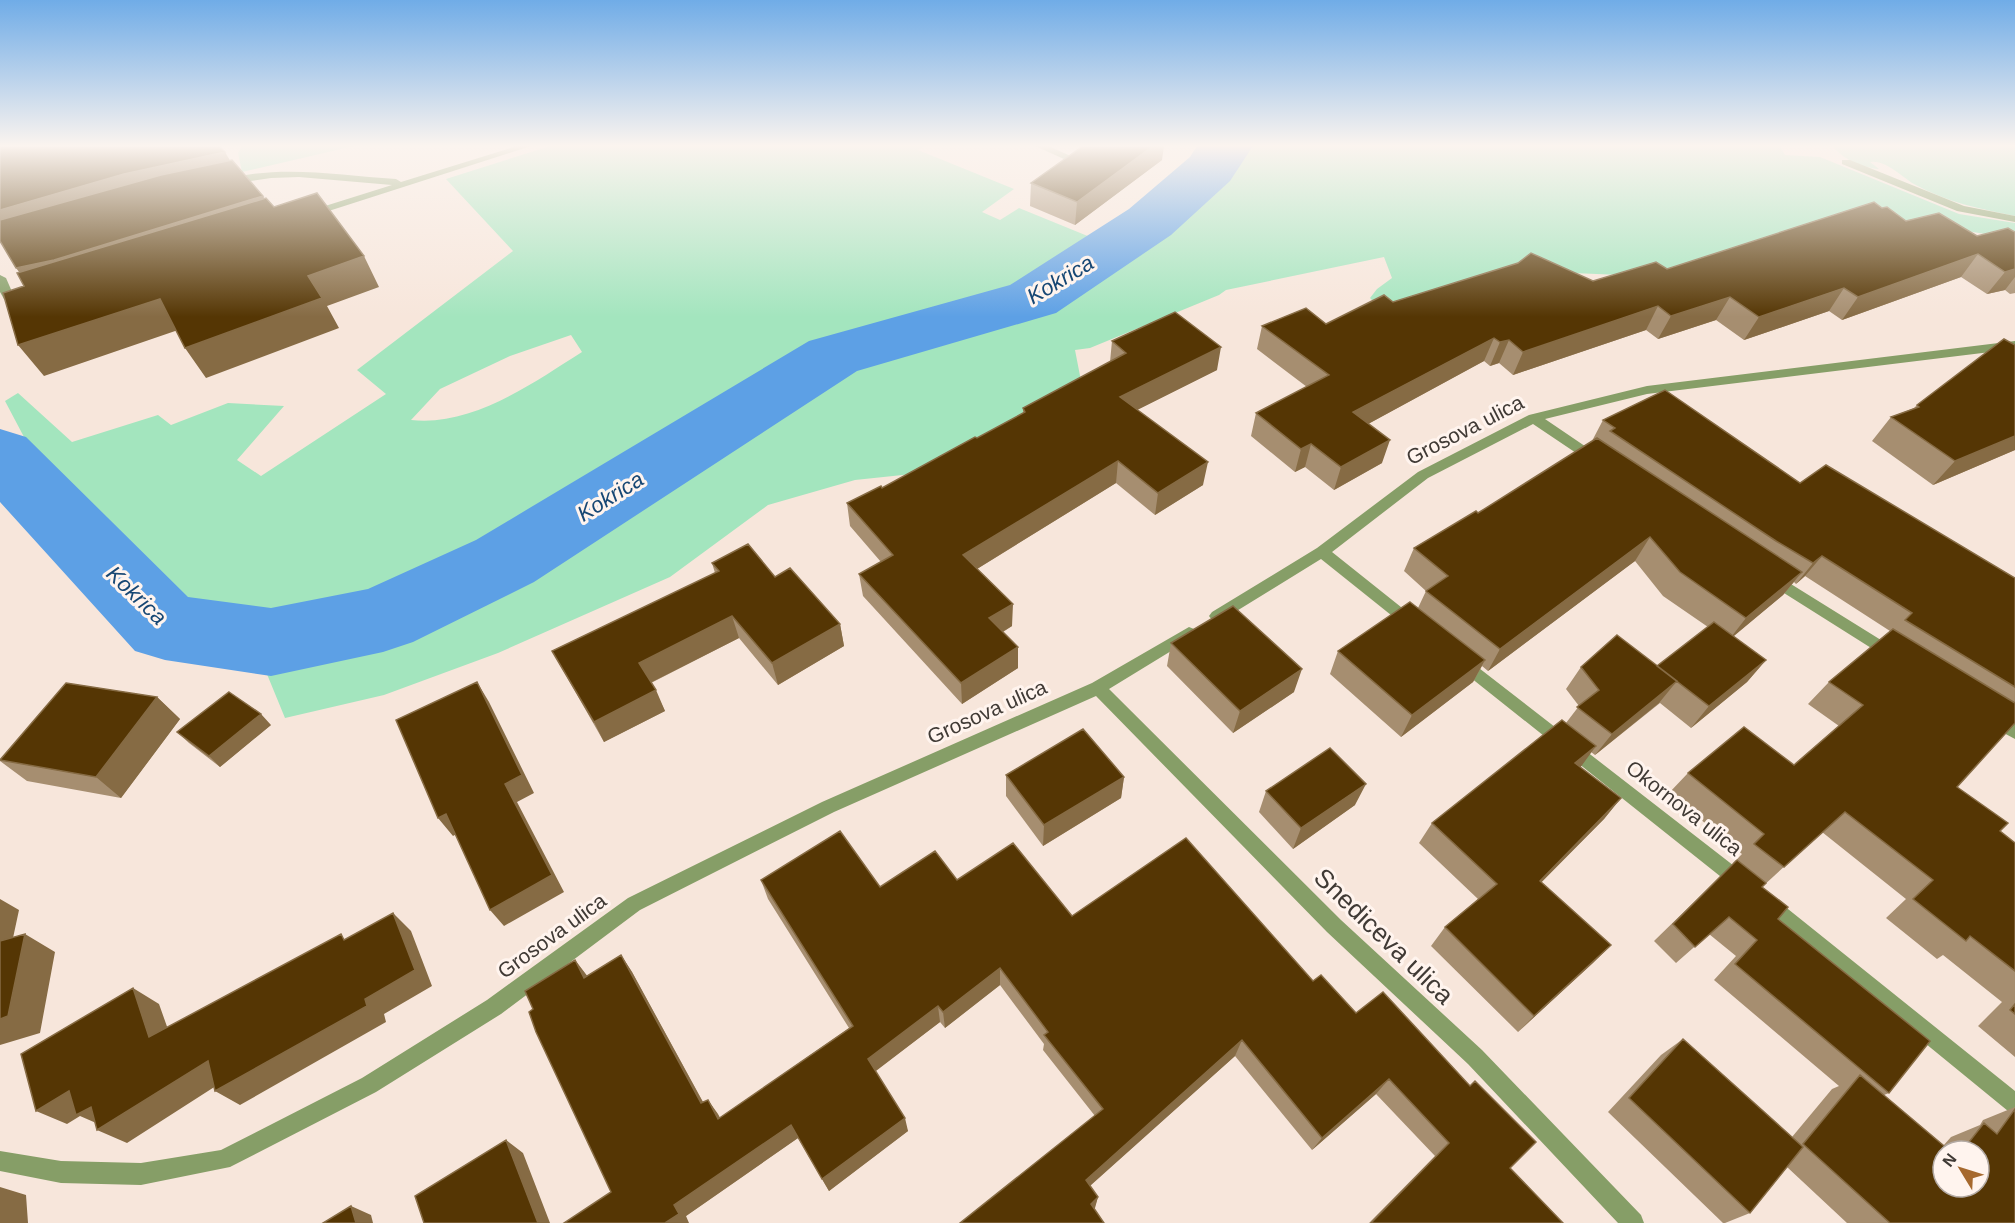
<svg xmlns="http://www.w3.org/2000/svg" width="2015" height="1223" font-family="Helvetica,sans-serif">
<rect width="100%" height="100%" fill="#f7e6db"/>
<!-- green -->
<path fill="#a3e5be" fill-rule="evenodd" d="M242,146h112l-112,26 -4,-19z
M550,146h374l-6,4 96,39 -32,23 18,8 19,-12 76,31 -99,60 -122,35 -85,37 -95,57 -146,94 -57,30 -111,53 -64,17 -77,-5 -48,-11 -42,-28 -27,-34 -64,-62 -34,-45 -19,-36 13,-8 54,49 86,-27 13,10 57,-22 56,3 -47,54 24,16 125,-82 -29,-24 156,-119 -67,-72zM571,335l11,17c-49,31 -110,75 -171,68l29,-31 70,-33z
M1239,146h541l5,9 35,2 139,57 56,9v16l-78,-13 -292,50 -121,-5 -90,26 -59,6 -5,-5 7,-9 15,-11 -8,-21 -158,33 -7,5 -129,53 -15,2 7,36 -151,86 -76,8 -87,25 -98,72 -172,76 -114,42 -99,23 -23,-56 62,-14 116,-42 80,-41 83,-58 115,-66 126,-79 41,-17 76,-15 76,-20 65,-37 108,-85 17,-22z
M1833,146h182v70c-35,-7 -69,-14 -101,-32 -13,-8 -29,-25 -44,-22l9,7c-16,-1 -37,-10 -46,-23z"/>
<g fill="none" stroke-linecap="round" stroke-linejoin="round">
<!-- river -->
<path fill="#5da0e5" fill-rule="evenodd" d="M1197,146h56l-23,35 -59,54 -115,78 -199,58 -323,211 -121,60 -30,10 -112,24 -106,-16 -30,-9 -135,-149v-73l26,8 162,160 83,11 97,-19 108,-49 333,-199 201,-56 119,-76 61,-52z"/>
<!-- minor -->
<path fill="#869e67" fill-rule="evenodd" d="M517,146h14l-221,71 -4,-1v-4l86,-27 -93,-8 -28,1 -42,6 -5,-3c6,-4 14,-5 22,-6 50,-8 99,1 150,4l5,3z
M1035,146h13l25,11 -9,2z
M1842,160h8l114,46 51,10v6l-58,-11 -115,-47z
M0,275l6,3 7,16 14,3v4l-23,-2 -4,-7z
M2015,341v8l-368,45 -102,25 56,38 2,3 -2,3h-10l-58,-39 -105,54 -96,74 84,67 3,4 -3,4h-10l-85,-68 -99,61h-10l-3,-4 3,-4 105,-64 101,-76 111,-57 118,-29z
M1773,573l124,77 3,4 -3,4 -5,2 -5,-2 -119,-75 -2,-4 2,-4z
M1189,627l5,2 3,4 -3,4 -85,52 232,231 141,130 159,165 3,8h-26l-150,-159 -141,-132 -231,-236 -262,116 -194,98 -139,104 -125,78 -146,75 -89,18 -80,-2 -61,-12v-20l61,10 80,2 80,-13 141,-72 125,-78 141,-102 194,-96 270,-119z
M1461,656l5,2 281,218 3,6 -3,6 -6,2 -6,-2 -279,-222 -3,-4 3,-4z
M1993,712l22,12v15l-28,-15 -2,-5 2,-5z
M1767,894l6,3 242,194v23l-7,-3 -247,-202 -3,-6 3,-6z"/>
</g>
<!-- wall -->
<path fill="#a68e70" fill-rule="evenodd" d="M1162,160l-87,65 -45,-19 1,-23z
M1882,208l24,13 71,15 38,-4v61l-5,1 -5,-4 -18,4 -26,-17 -119,43 -13,-9 -85,29 -28,-20 -58,19 -12,-9 -133,45 -14,-12 -9,3 -6,-5 -116,63 14,39 -48,27 -29,-23 -10,5 -44,-36 5,-23 51,-26 -50,-38 5,-23 64,-2 67,-22 200,-21 74,-12z
M1112,341l105,29 -80,40 66,75 -48,30 -39,-32 -139,86 35,57 -9,6 15,36 -56,36 -99,-108 -4,-22 22,-12 -31,-36 -3,-23 35,-15 95,-50 46,-25v-5l87,-46z
M2015,345v105l-82,35 -61,-44 19,-24 23,-9 3,-3z
M1603,420l197,63 215,95v145l-58,64 43,44 15,12v214l-37,-31 24,-24 -59,-47 -6,4 -51,-41 20,-19 -84,-67 -60,55 16,32 111,174 -5,2 59,51 8,-9 29,-12 3,-5 32,-13v116h-168l-60,-56 -37,46 -25,10h-2l-115,-111 53,-57 22,-16 109,98 40,-48 7,-3 -125,-106 22,-24 -27,-22 -33,29 -22,-22 79,-77v-1l9,-9 -73,-61 19,-20 106,-8 45,-39 -31,-22 21,-22 61,-51 -85,-55 -9,8 -2,-2 -11,13 -50,41 33,24 -19,22 -56,46 -31,-25 -65,52 -4,-3 -11,15 41,31 -17,21 -63,63 70,63 -93,87 -87,-86 14,-19 33,-28 -59,-56 13,-20 134,-100 13,-17 -13,-17 15,-22 76,-1 51,-39 -45,-31 -28,-35 -147,110 -6,-5 -9,16 -72,55 -71,-63 8,-23 80,-43 8,-17 -22,-20 10,-23 64,-35 114,-72zM1943,1151h36l-36,36z
M712,563l63,14 65,47 4,22 -66,39 -39,-47 -88,45 14,28 -61,31 -52,-91 163,-78z
M1171,643l123,49 -61,41 -66,-67z
M157,697l23,22 -59,79 -94,-17 -27,-20v-2z
M271,725l-51,42 -31,-24 -12,-11z
M1006,775l118,2 -3,21 -78,48 -37,-50z
M1266,791l89,14 -62,44 -34,-37z
M761,880l119,7 77,-7 115,36 241,65 43,32 154,155 53,55h-194l66,-67 -59,-62 -64,56 -77,-94 -145,130 8,11 -4,12 -134,14 135,-107 -52,-66 1,-6 -44,-59 -55,43 -5,-6 -65,49 33,60 -79,60 -31,-53 -112,78 -75,-24 -36,-232 12,16 34,-21 11,17 71,130 5,-2 12,18 129,-90 -81,-129z"/>
<!-- shaded-wall -->
<path fill="#866b44" d="M1153,146h11l-2,14 -87,65 2,-23z
M225,152l13,22 -238,59v-23l124,-36z
M263,196l13,23 -241,73 -19,-24z
M1978,254l-17,23 -119,43 16,-23z
M364,256l15,31 -52,19 12,22 -133,50 -21,-30 123,-72z
M2015,269v8l-10,13 -18,4 18,-22z
M1844,288l-15,23 -85,29 15,-23z
M1730,297l-14,23 -58,19 13,-23z
M160,299l21,30 -137,47 -26,-31z
M1658,306l-12,24 -133,45 10,-23z
M1494,338l-10,23 -138,75 7,-24z
M1509,340l-10,23 -9,3 10,-24z
M1221,347l-4,23 -100,50 3,-23z
M2015,436v14l-82,35 22,-24z
M1390,440l-8,23 -48,27 7,-23z
M1311,444l-6,23 -10,5 6,-23z
M1118,461l-2,22 -152,94 -1,-22z
M1208,462l-5,23 -48,30 3,-22z
M1650,537l-15,24 -147,110 12,-22z
M1822,556l-17,20 -9,8 17,-21z
M1802,572l-19,23 -55,46 18,-23z
M1013,604l-1,22 -23,14v-22z
M732,616l7,22 -91,46 -9,-21z
M840,624l4,22 -66,39 -6,-22z
M1018,647v21l-56,36 -1,-21z
M1485,660l-12,22 -72,55 11,-22z
M1766,660l-19,22 -56,46 18,-22z
M1302,669l-8,23 -61,41 7,-22z
M1677,681l-18,22 -64,52 17,-21z
M477,682l12,20 45,91 -17,9 47,90 -60,34 -14,-16 15,-126z
M656,690l9,21 -61,31 -10,-20z
M157,697l23,22 -59,79 -25,-21z
M261,714l10,11 -51,42 -11,-11z
M1596,746l-16,22 -5,-5z
M1124,777l-3,21 -78,48 1,-21z
M1366,784l-11,21 -62,44 8,-21z
M1621,798l-17,21 -80,81 16,-19z
M446,814l14,18 -7,4 -15,-18z
M0,899l19,11 -12,56 -7,-4z
M393,913l18,18 21,55 -48,28 2,8 -146,83 -25,-14 150,-92z
M25,934l30,18 -15,81 -40,12v-26z
M1611,945l-18,18 -75,69 16,-16z
M621,955l11,17 79,145 -10,-14z
M575,960l13,17 -4,1z
M1000,968v17l-55,43 -2,-16z
M133,988l26,16 17,48 -27,-15z
M938,1006l2,16 -68,52 -4,-15z
M1242,1040l-7,16 -152,136 3,-12z
M208,1061l25,14 -106,68 -30,-13 6,-4 -23,-10 -13,8 -31,-13 33,-20z
M1389,1079l-13,15 -64,56 10,-12z
M708,1100l10,14 10,19 -10,-14z
M905,1118l3,13 -79,60 -7,-12z
M791,1125l7,13 -112,78 3,7h-24l9,-18z
M506,1140l17,13 27,70h-12z
M0,1187l26,8 2,28h-28z
M1098,1197l-3,11 -7,7 3,-11z
M351,1206l20,9 2,8h-17z"/>
<!-- building -->
<path fill="#553604" stroke="#866b44" stroke-width="1.5" d="M0,146h219l6,6 -101,22 -124,36z
M1083,146h70l-76,56 -46,-19z
M232,160l31,36 -209,64 -38,8 -16,-27v-21l161,-45z
M317,193l47,63 -56,20 14,22 -137,50 -25,-49 -142,46 -15,-52 21,-7 -7,-13 249,-75 8,9z
M1874,202l8,6 5,-1 19,14 33,-8 38,23 31,-8 7,4v37l-10,3 -27,-18 -120,43 -14,-9 -85,29 -29,-20 -59,19 -13,-10 -135,46 -14,-12 -9,2 -6,-4 -141,74 37,28 -49,27 -30,-23 -10,5 -45,-36 73,-38 -67,-49 44,-18 20,16 58,-29 9,7 125,-39 13,-10 62,28 63,-19 11,7z
M1175,312l46,35 -101,50 88,65 -50,31 -40,-32 -155,94 50,49 -24,14 29,29 -57,36 -102,-109 34,-19 -46,-52 34,-17 1,2 93,-51 2,1 48,-26 -2,-4 103,-55 -14,-12z
M2004,339l11,6v91l-60,25 -64,-44 28,-10 -2,-2z
M1665,390l135,93 26,-18 189,113v109l-110,-67 7,-7 -90,-57 -9,7 -37,-22 -166,-110 5,-3 -12,-8z
M1597,438l205,134 -56,46 -66,-46 -30,-35 -150,112 -74,-58 22,-15 -34,-28 62,-37 2,2z
M748,544l27,33 15,-9 50,56 -68,39 -40,-47 -93,47 17,27 -62,32 -42,-71 167,-80 -7,-8z
M1410,602l75,58 -73,55 -74,-64z
M1233,606l69,63 -62,42 -69,-68z
M1714,622l52,38 -57,46 -52,-40z
M1893,629l122,74v20l-58,64 51,36 -8,8 15,12v128l-45,-35 -4,5 -53,-42 20,-19 -88,-68 -61,55 -30,-23 10,-10 -76,-61 56,-46 50,38 69,-60 -34,-23z
M1617,635l60,46 -65,53 -35,-27 22,-17 -18,-23z
M477,682l45,93 -17,9 47,91 -62,35 -44,-96 -8,4 -42,-98z
M66,683l91,14 -61,80 -96,-17z
M229,692l32,22 -52,42 -32,-24z
M1562,720l34,26 -21,17 46,35 -81,83 71,64 -77,71 -89,-89 52,-43 -65,-61z
M1083,729l41,48 -80,48 -38,-50z
M1330,748l36,36 -65,44 -35,-37z
M840,831l40,56 55,-36 22,29 56,-37 59,73 114,-78 127,143 8,-6 35,38 27,-21 87,94 5,-5 61,61 -26,26 53,55h-192l78,-80 -60,-64 -67,59 -80,-98 -156,140 12,17 -7,7 13,19h-144l143,-114 -59,-74 4,-3 -48,-64 -57,44 -5,-6 -70,53 37,59 -83,61 -31,-54 -117,80 5,9 -14,9h-101l47,-31 -75,-160 -7,-20 4,-3 -8,-18 50,-31 9,18 37,-23 80,148 7,-3 10,19 135,-93 -92,-146z
M1737,860l29,23 -4,4 26,20 -10,12 152,122 -41,52 -154,-129 22,-24 -28,-23 -34,30 -22,-23z
M393,913l22,57 -50,29 2,7 -152,85 -7,-30 -111,69 -6,-23 -15,8 -7,-24 -33,20 -15,-57 112,-66 16,49 192,-103 3,6z
M25,934l-17,82 -8,3v-78z
M2015,1004v10l-5,-4z
M1683,1039l120,108 -53,66 -121,-115z
M1860,1075l90,76h-7v36h36v-36h-17l22,-28 13,11 18,-25v114h-125l-87,-79z
M506,1140l32,83h-114l-9,-27z
M351,1206l5,17h-33z"/>
<!-- sky -->
<linearGradient id="sky" x2="0" y2="1"><stop stop-color="#70ace7"/><stop offset="0.46" stop-color="#fbf4ef"/><stop offset="1" stop-color="#fbf4ef" stop-opacity="0"/></linearGradient>
<rect width="2015" height="317" fill="url(#sky)"/>
<g text-anchor="middle" stroke-width="6" stroke-linejoin="round" paint-order="stroke">
<!-- street labels -->
<g font-size="21" fill="#403a35" stroke="#fff4ee">
<text transform="translate(1465 430) rotate(-27)" y="7">Grosova ulica</text>
<text transform="translate(987 712) rotate(-24)" y="7">Grosova ulica</text>
<text transform="translate(1684 808) rotate(38)" y="7">Okornova ulica</text>
<text transform="translate(552 936) rotate(-36)" y="7">Grosova ulica</text>
</g>
<!-- water labels -->
<g font-size="22" font-style="italic" fill="#174774" stroke="#fff4ee">
<text transform="translate(1060 279) rotate(-31)" y="8">Kokrica</text>
<text transform="translate(610 496) rotate(-32)" y="8">Kokrica</text>
<text transform="translate(137 595) rotate(44)" y="8">Kokrica</text>
</g>
<!-- near-street labels -->
<g font-size="26" fill="#403a35" stroke="#fff4ee">
<text transform="translate(1384 936) rotate(44)" y="9">Snediceva ulica</text>
</g>
</g>
<!-- north arrow -->
<g transform="translate(1961 1169) rotate(308)"><circle r="28" fill="#fff4ee" stroke="#b3aaa4" stroke-width="1.5"/>
<path d="M0-4.5L10 22L0 15L-10 22Z" fill="#a6692e"/>
<text y="-9" font-size="16" font-weight="bold" text-anchor="middle" fill="#403a35">N</text>
</g>
</svg>
